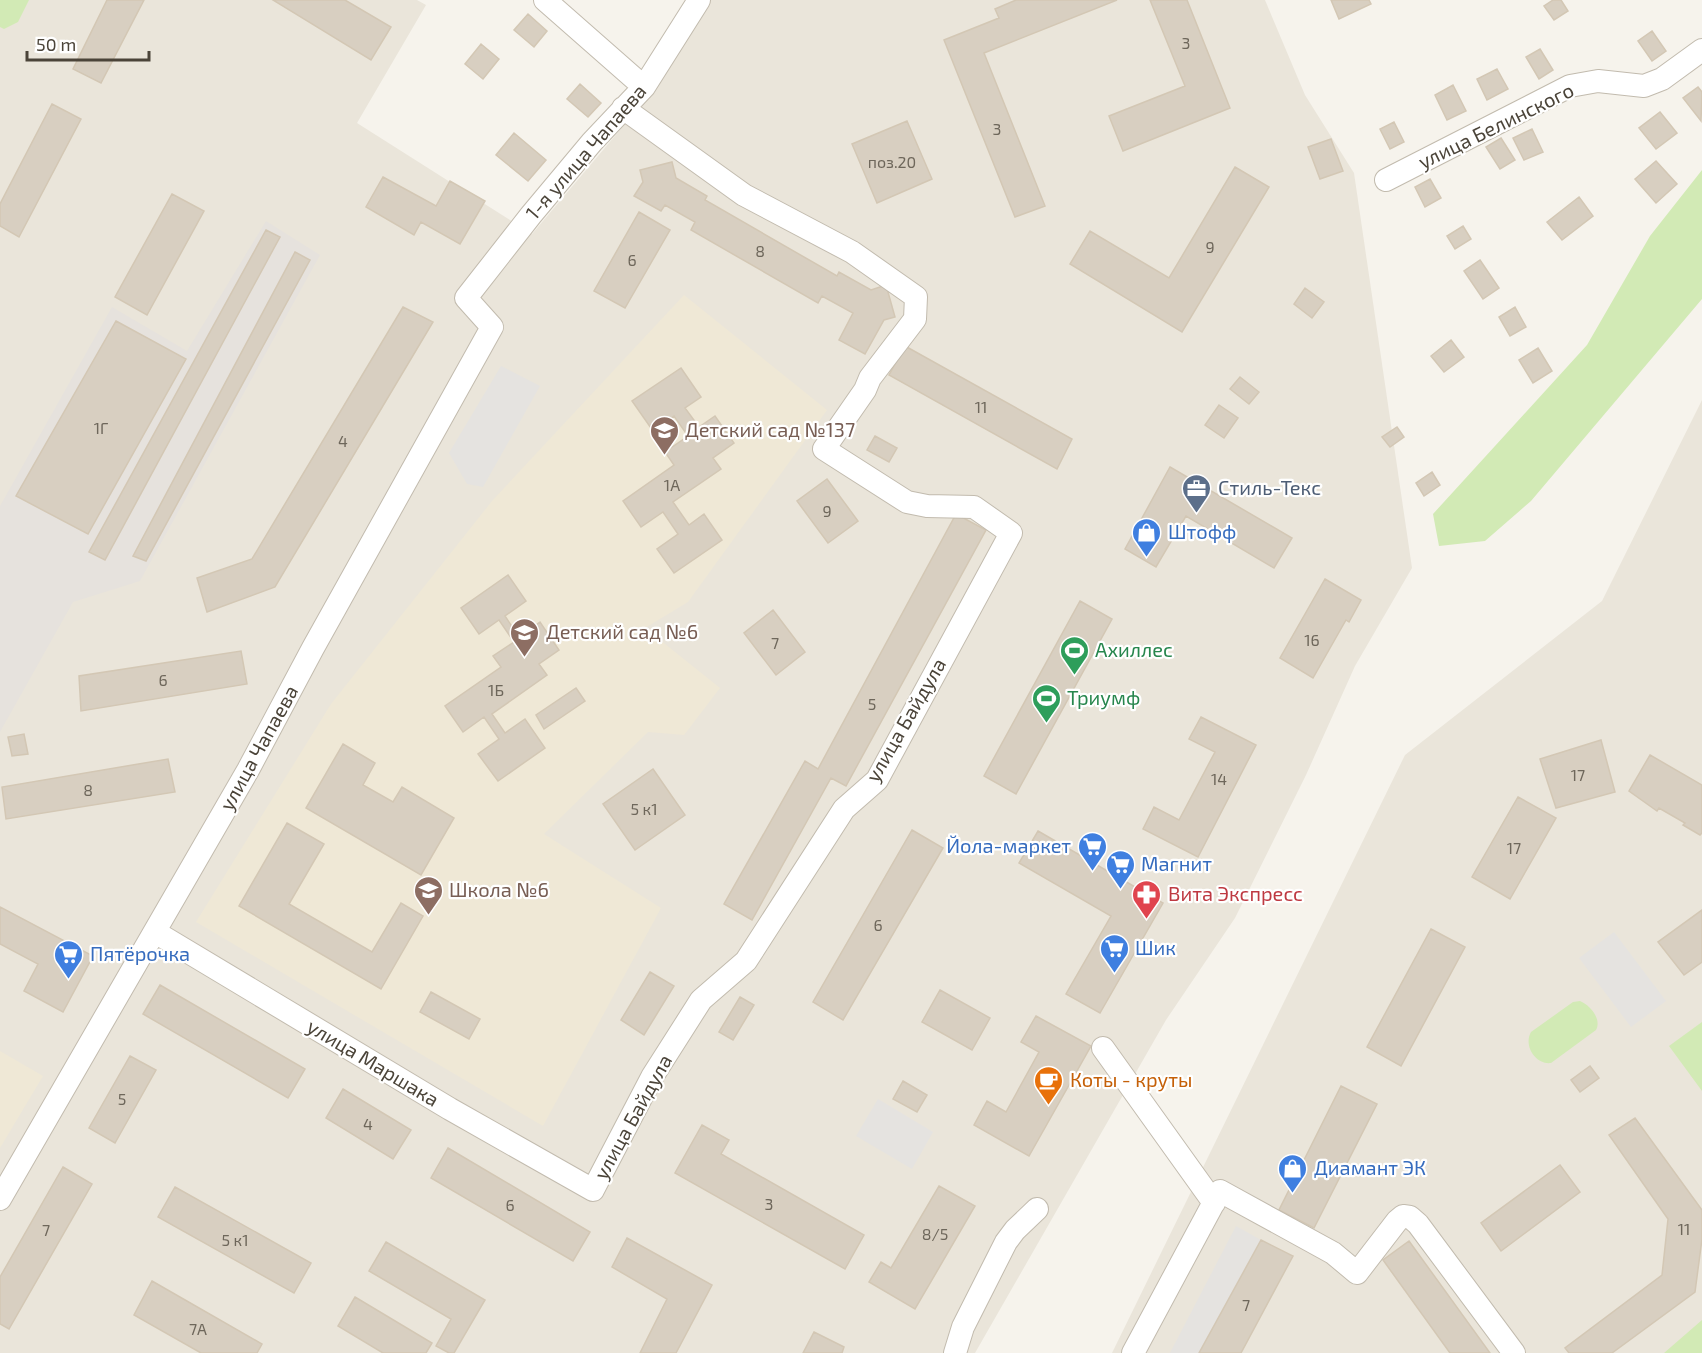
<svg xmlns="http://www.w3.org/2000/svg" width="1702" height="1353" font-family="'Exo 2',sans-serif">
<rect width="100%" height="100%" fill="#f6f3ec"/>
<!-- residential -->
<path fill="#eae5da" d="M0,0h417l9,5 -69,118 175,111 126,-149 50,-85h557l40,95 49,78 58,395 -57,98 -49,109 -71,143 -69,102 -191,333h-975z
M1702,400v953h-590l293,-598 197,-154z"/>
<!-- industrial -->
<path fill="#e6e2dd" d="M266,221l54,34 -180,326 -67,21 -73,130v-226l112,-199 75,44z"/>
<!-- education -->
<path fill="#efe8d6" d="M684,295l143,115 -139,192 -43,26 75,60 -36,47 -36,-3 -104,102 117,74 -118,218 -347,-204 135,-218 161,-203z
M0,1051l43,25 -43,72z"/>
<!-- green -->
<path fill="#d2eab5" d="M0,0h29l-11,22 -14,7 -4,-2z
M1702,170v129l-171,202 -46,40 -46,5 -6,-32 154,-169 63,-109z
M1580,1001c10,4 22,18 16,29l-45,33c-15,2 -28,-17 -20,-31l42,-30z
M1702,1022v69l-33,-45z
M1702,1320v33h-38z"/>
<!-- parking -->
<path fill="#e5e3e0" d="M501,366l39,20 -57,101 -16,-3 -18,-31z
M1614,932l52,69 -35,26 -52,-69z
M878,1099l55,33 -21,37 -56,-33z
M1236,1226l25,14 -62,113h-29z"/>
<!-- building -->
<path fill="#d8cfc1" stroke="#d3c7b4" stroke-width="1.5" d="M107,0h37l-43,83 -28,-14z
M273,0h72l46,27 -20,33z
M1016,0h101l-133,53 61,153 -30,11 -71,-177 55,-22 -4,-9z
M1150,0h37l43,108 -107,43 -14,-35 76,-30z
M1331,0h38l2,4 -32,15z
M1553,0h8l7,11 -14,9 -10,-14z
M528,14l19,17 -13,16 -20,-17z
M1652,31l14,20 -14,10 -14,-20z
M481,44l18,15 -16,20 -18,-15z
M1540,49l13,21 -14,9 -13,-22z
M1497,69l11,20 -21,11 -10,-21z
M580,84l21,19 -13,14 -21,-18z
M1453,85l13,26 -19,9 -12,-25z
M1698,87l4,5 -1,29 -18,-23z
M52,104l29,15 -62,118 -19,-11v-22z
M1660,112l17,21 -21,16 -17,-21z
M907,121l25,58 -55,24 -25,-59z
M1394,122l10,20 -14,7 -10,-20z
M1532,129l11,23 -19,8 -11,-22z
M514,133l32,27 -18,21 -32,-26z
M1501,138l14,22 -15,9 -14,-22z
M1331,139l12,32 -23,8 -12,-32z
M1656,161l21,23 -21,19 -21,-24z
M672,162l4,16 31,18 -2,4 132,76 2,-4 32,18 15,-5 9,32 -11,3 -19,34 -26,-14 14,-27 -31,-17 -4,7 -127,-73 4,-8 -30,-17 -4,6 -27,-15 9,-14 -3,-12z
M1235,167l34,20 -87,145 -112,-68 20,-33 79,47z
M383,177l53,29 14,-25 35,20 -25,43 -39,-22 -7,13 -48,-28z
M1430,179l11,19 -16,9 -10,-20z
M172,194l32,17 -57,104 -32,-18z
M1579,197l14,19 -31,24 -15,-18z
M639,212l31,18 -45,78 -31,-17z
M1463,226l8,13 -16,10 -8,-13z
M266,230l14,7 -175,323 -16,-8z
M295,252l15,8 -164,301 -13,-5z
M1480,260l19,28 -16,11 -19,-28z
M1305,288l19,14 -12,16 -18,-14z
M403,307l30,15 -158,265 -68,25 -10,-34 55,-19z
M1515,307l11,20 -16,9 -11,-19z
M116,321l70,38 -98,175 -72,-38z
M1451,340l13,17 -20,15 -13,-16z
M905,346l167,93 -15,30 -168,-94z
M1538,348l14,23 -19,12 -14,-23z
M681,368l20,29 -16,11 14,19 16,-11 19,27 -21,15 8,11 -48,33 16,23 15,-11 18,26 -48,33 -17,-24 21,-15 -15,-22 -22,15 -18,-26 51,-36 -9,-13 23,-16 -14,-20 -21,15 -21,-30z
M1240,377l19,15 -10,12 -19,-15z
M1219,405l19,13 -14,20 -19,-13z
M1397,427l7,10 -14,10 -8,-10z
M875,436l22,12 -8,14 -22,-12z
M1170,467l122,71 -18,30 -88,-52 -30,51 -31,-18z
M1432,472l8,13 -16,11 -8,-13z
M827,479l31,42 -30,22 -31,-42z
M956,514l30,16 -140,256 -15,-8 -79,142 -28,-16 81,-143 13,8z
M508,575l18,26 -21,15 14,21 21,-15 19,28 -20,14 8,11 -55,39 13,19 20,-14 20,29 -47,33 -20,-27 21,-15 -15,-22 -21,15 -18,-26 56,-39 -8,-11 21,-14 -15,-22 -20,14 -18,-26z
M1325,579l36,21 -12,22 -3,-2 -33,58 -33,-20z
M1080,601l32,18 -96,175 -32,-18z
M773,610l32,42 -29,23 -32,-42z
M241,651l6,33 -166,27 -2,-35z
M576,688l9,13 -41,28 -8,-14z
M1201,717l55,28 -58,112 -55,-28 11,-22 25,13 36,-68 -26,-13z
M24,734l4,20 -16,2 -4,-19z
M1601,740l14,52 -59,16 -16,-49z
M343,744l32,19 -12,22 30,17 9,-15 52,31 -33,57 -115,-67z
M1650,755l52,30v48l-2,2 -17,-10 2,-2 -26,-15 -2,3 -28,-20z
M168,759l7,33 -169,27 -4,-32z
M653,769l32,46 -50,35 -32,-46z
M1518,797l38,21 -46,81 -38,-22z
M287,823l37,21 -35,60 83,48 29,-49 22,13 -42,73 -142,-83z
M912,830l31,18 -100,172 -30,-18z
M1038,831l125,72 -63,110 -34,-19 45,-78 -92,-53z
M0,907l93,49 -30,56 -39,-21 14,-27 -38,-20z
M1702,910v52l-18,13 -26,-33z
M1431,929l34,18 -64,119 -34,-19z
M650,972l24,14 -30,49 -23,-15z
M160,985l145,84 -17,29 -145,-84z
M940,990l50,28 -18,32 -50,-28z
M431,992l49,27 -11,20 -49,-27z
M740,997l14,8 -21,35 -14,-8z
M1036,1016l55,30 -62,110 -55,-31 13,-24 19,11 33,-60 -18,-10z
M130,1056l26,14 -41,73 -26,-15z
M1590,1066l9,12 -19,14 -9,-12z
M903,1081l24,14 -10,17 -24,-13z
M1341,1086l36,18 -63,124 -35,-18z
M343,1089l68,41 -18,29 -67,-41z
M1635,1118l67,92v29l-7,53 -83,61h-43l-4,-5 97,-73 6,-56 -59,-84z
M702,1125l27,15 -8,14 143,81 -19,34 -170,-96z
M448,1148l142,84 -17,29 -142,-83z
M1560,1165l20,27 -79,59 -20,-28z
M63,1167l29,17 -83,145 -9,-5v-47z
M939,1186l36,20 -60,103 -46,-27 12,-20 10,6z
M175,1187l136,76 -17,30 -136,-76z
M627,1238l85,47 -36,68h-36l27,-54 -55,-32z
M1261,1240l32,16 -52,97h-42z
M1409,1241l81,112h-40l-67,-93z
M386,1242l99,58 -31,53h-5l-13,-7 15,-27 -82,-48z
M152,1281l110,63 -5,9h-56l-67,-38z
M355,1297l77,46 -6,10h-43l-45,-27z
M814,1332l30,15 -2,6h-39z"/>
<g fill="none" stroke-linecap="round" stroke-linejoin="round">
<defs>
<path id="minor" d="M545,0l99,87
M1386,180l184,-94 28,-5 46,5 18,-7 40,-29
M155,932l295,177 143,81 59,-113 49,-77 45,-39 98,-152 33,-29 134,-247 -37,-26 -47,-1 -20,-4 -83,-53 41,-59 5,-12 45,-59 1,-22 -64,-45 -108,-57 -121,-87
M1103,1048l111,155
M0,1199l248,-429 65,-122 179,-321 -26,-29 65,-83 61,-73 52,-55 55,-87
M955,1353l8,-26 43,-85 9,-12 22,-21
M1133,1353l87,-162 113,62 24,20 40,-52 6,-5 7,1 8,7 96,129"/>
</defs>
<!-- minor casing -->
<use href="#minor" stroke="#c2bbae" stroke-width="24"/>
<!-- minor -->
<use href="#minor" stroke="#fff" stroke-width="22"/>
</g>
<!-- icons -->
<defs>
<symbol id="school-pin" viewBox="-11 -11 22 30"><path d="M0 17L-7.5 6A9.5 9.5 0 1 1 7.5 6Z" fill="#8d6e63" stroke="#fff"/><path d="M0-5L7-2L0 1L-7-2ZM-4 1L0 2.5L4 1V4Q0 6-4 4Z" fill="#fff"/></symbol>
<symbol id="office-pin" viewBox="-11 -11 22 30"><path d="M0 17L-7.5 6A9.5 9.5 0 1 1 7.5 6Z" fill="#5c6f8a" stroke="#fff"/><path d="M-6-3h4V-5.5h4V-3h4V5H-6ZM-1-4.5V-3h2v-1.5ZM-6 0V1H6V0Z" fill="#fff"/></symbol>
<symbol id="shop-pin" viewBox="-11 -11 22 30"><path d="M0 17L-7.5 6A9.5 9.5 0 1 1 7.5 6Z" fill="#3f7fe0" stroke="#fff"/><path d="M-5-2.5h2.3a2.7 3.5 0 0 1 5.4 0H5L5.5 6h-11ZM-1.5-2.5h3a1.5 2.3 0 0 0-3 0Z" fill="#fff"/></symbol>
<symbol id="stadium-pin" viewBox="-11 -11 22 30"><path d="M0 17L-7.5 6A9.5 9.5 0 1 1 7.5 6Z" fill="#2e9e5b" stroke="#fff"/><path d="M0-5a6.5 5 0 1 0 0 10a6.5 5 0 1 0 0-10ZM-3.5-1.8h7v3.6h-7Z" fill="#fff"/></symbol>
<symbol id="supermarket-pin" viewBox="-11 -11 22 30"><path d="M0 17L-7.5 6A9.5 9.5 0 1 1 7.5 6Z" fill="#3f7fe0" stroke="#fff"/><path d="M-6-5.5h2.5l.6 2H6L4.5 2H-2.5L-4.4-4H-6ZM-1.5 3.2a1.3 1.3 0 1 0 .1 0ZM3 3.2a1.3 1.3 0 1 0 .1 0Z" fill="#fff"/></symbol>
<symbol id="pharmacy-pin" viewBox="-11 -11 22 30"><path d="M0 17L-7.5 6A9.5 9.5 0 1 1 7.5 6Z" fill="#e0444e" stroke="#fff"/><path d="M-2-6h4v4h4v4h-4v4h-4v-4h-4v-4h4Z" fill="#fff"/></symbol>
<symbol id="cafe-pin" viewBox="-11 -11 22 30"><path d="M0 17L-7.5 6A9.5 9.5 0 1 1 7.5 6Z" fill="#e8710a" stroke="#fff"/><path d="M-5.5-4.5H6V0H3Q3 3.5 0 3.5H-2.5Q-5.5 3.5-5.5 0ZM3-3.2v2h1.7v-2ZM-6 4.5H4V6H-6Z" fill="#fff"/></symbol>
</defs>
<g fill-rule="evenodd">
<use href="#school-pin" x="648" y="414" width="33" height="45"/>
<use href="#office-pin" x="1180" y="472" width="33" height="45"/>
<use href="#shop-pin" x="1130" y="516" width="33" height="45"/>
<use href="#school-pin" x="508" y="616" width="33" height="45"/>
<use href="#stadium-pin" x="1058" y="634" width="33" height="45"/>
<use href="#stadium-pin" x="1030" y="682" width="33" height="45"/>
<use href="#supermarket-pin" x="1076" y="830" width="33" height="45"/>
<use href="#supermarket-pin" x="1104" y="848" width="33" height="45"/>
<use href="#school-pin" x="412" y="874" width="33" height="45"/>
<use href="#pharmacy-pin" x="1130" y="878" width="33" height="45"/>
<use href="#supermarket-pin" x="1098" y="932" width="33" height="45"/>
<use href="#supermarket-pin" x="52" y="938" width="33" height="45"/>
<use href="#cafe-pin" x="1032" y="1064" width="33" height="45"/>
<use href="#shop-pin" x="1276" y="1152" width="33" height="45"/>
</g>
<g text-anchor="middle" stroke-width="4.5" stroke-linejoin="round" paint-order="stroke">
<!-- number labels -->
<g font-size="16" fill="#6e675b">
<text x="1186" y="49">3</text>
<text x="997" y="135">3</text>
<text x="892" y="168">поз.20</text>
<text x="1210" y="253">9</text>
<text x="760" y="257">8</text>
<text x="632" y="266">6</text>
<text x="981" y="413">11</text>
<text x="101" y="434">1Г</text>
<text x="343" y="447">4</text>
<text x="672" y="491">1А</text>
<text x="827" y="517">9</text>
<text x="1312" y="646">16</text>
<text x="775" y="649">7</text>
<text x="163" y="686">6</text>
<text x="496" y="696">1Б</text>
<text x="872" y="710">5</text>
<text x="1578" y="781">17</text>
<text x="1219" y="785">14</text>
<text x="88" y="796">8</text>
<text x="644" y="815">5 к1</text>
<text x="1514" y="854">17</text>
<text x="878" y="931">6</text>
<text x="122" y="1105">5</text>
<text x="368" y="1130">4</text>
<text x="769" y="1210">3</text>
<text x="510" y="1211">6</text>
<text x="1684" y="1235">11</text>
<text x="46" y="1236">7</text>
<text x="935" y="1240">8/5</text>
<text x="235" y="1246">5 к1</text>
<text x="1246" y="1311">7</text>
<text x="198" y="1335">7А</text>
</g>
<!-- street labels -->
<g font-size="20" fill="#4b4439" stroke="#fff">
<text transform="translate(1496 126) rotate(-26)" y="7">улица Белинского</text>
<text transform="translate(586 152) rotate(-49)" y="7">1-я улица Чапаева</text>
<text transform="translate(906 720) rotate(-60)" y="7">улица Байдула</text>
<text transform="translate(259 748) rotate(-61)" y="7">улица Чапаева</text>
<text transform="translate(373 1063) rotate(31)" y="7">улица Маршака</text>
<text transform="translate(633 1117) rotate(-61)" y="7">улица Байдула</text>
</g>
<!-- education labels -->
<g font-size="20" fill="#785e54" stroke="#fff" text-anchor="start">
<text x="685" y="437">Детский сад №137</text>
<text x="546" y="639">Детский сад №6</text>
<text x="449" y="897">Школа №6</text>
</g>
<!-- service labels -->
<g font-size="20" fill="#4e5e75" stroke="#fff" text-anchor="start">
<text x="1218" y="495">Стиль-Текс</text>
</g>
<!-- shop labels -->
<g font-size="20" fill="#366cbe" stroke="#fff" text-anchor="start">
<text x="1168" y="539">Штофф</text>
<text x="1071" y="853" text-anchor="end">Йола-маркет</text>
<text x="1141" y="871">Магнит</text>
<text x="1135" y="955">Шик</text>
<text x="90" y="961">Пятёрочка</text>
<text x="1314" y="1175">Диамант ЭК</text>
</g>
<!-- leisure labels -->
<g font-size="20" fill="#27864d" stroke="#fff" text-anchor="start">
<text x="1095" y="657">Ахиллес</text>
<text x="1067" y="705">Триумф</text>
</g>
<!-- health labels -->
<g font-size="20" fill="#be3a42" stroke="#fff" text-anchor="start">
<text x="1168" y="901">Вита Экспресс</text>
</g>
<!-- food labels -->
<g font-size="20" fill="#c56008" stroke="#fff" text-anchor="start">
<text x="1070" y="1087">Коты - круты</text>
</g>
</g>
<!-- scale -->
<path d="M27 51v9h122v-9" fill="none" stroke="#4b4439" stroke-width="3"/>
<text x="36" y="51" font-size="18" fill="#4b4439" stroke="#ffffff" stroke-width="4.5" paint-order="stroke">50 m</text>
</svg>
